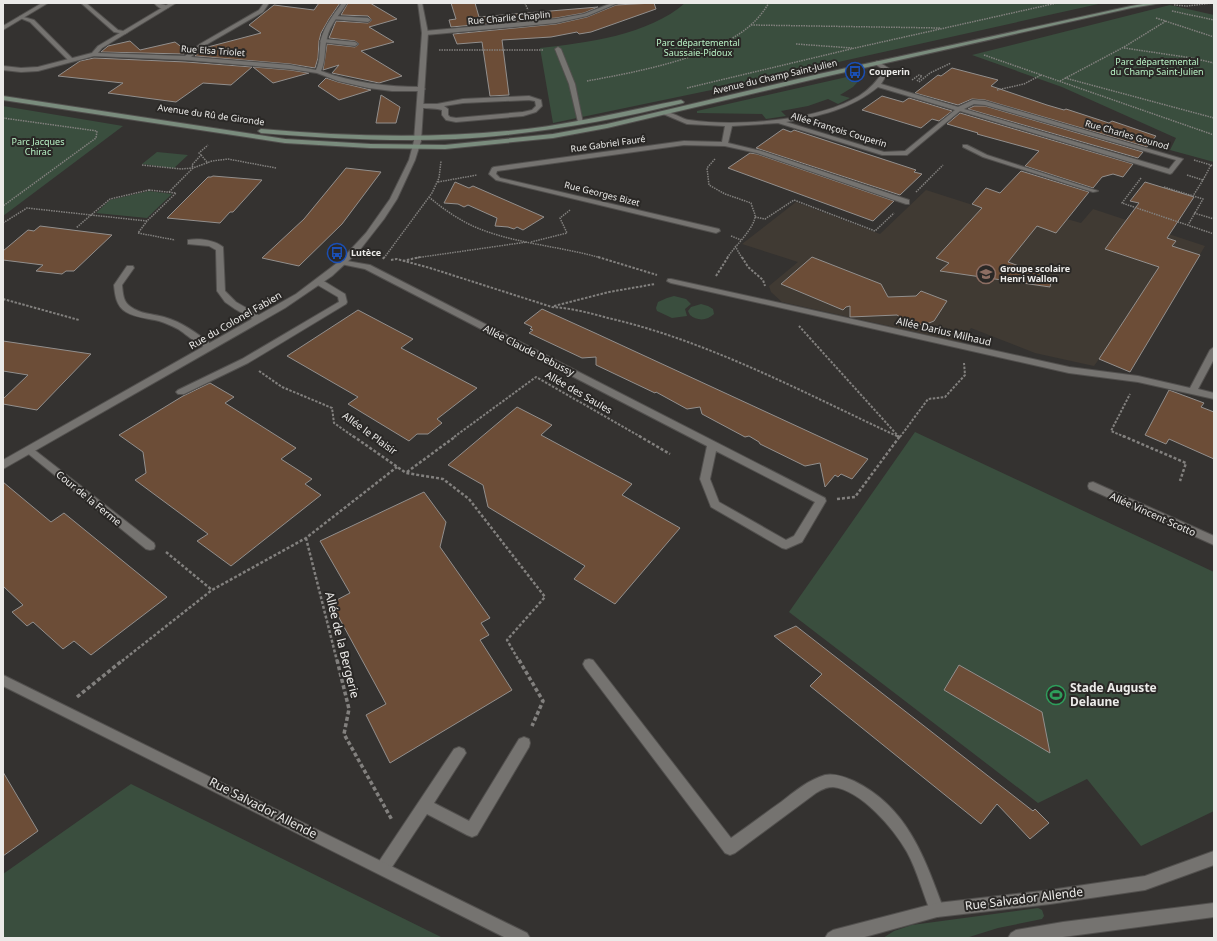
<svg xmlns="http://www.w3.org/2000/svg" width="1217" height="941" font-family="'Noto Sans',sans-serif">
<rect width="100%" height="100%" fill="#343230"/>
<!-- built -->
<path fill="#403a33" d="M926,190l112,36 7,-7h22l14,4 12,-14 112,37 -75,126 -31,-13 -5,7 -59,-13 -64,-25 -10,14 -179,-40 -11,-10 -2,-6 29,-24 -56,-18 54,-42 84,32z"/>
<!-- green -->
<path fill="#3a4e3e" d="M685,3h418l-382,85 -168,35 -13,-75c46,-5 109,-13 145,-45z
M1170,5l44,10v147l-44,-12 6,-12 -114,-51 -90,-32z
M860,74l4,1 -11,12 -13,8 10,3 -12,6 -10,-5 -20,7 -27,5 5,5 -20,3 -4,-5 -65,-1v-2z
M3,106l120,20 -120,90z
M157,152l31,3 -14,13 -32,-4z
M149,191l23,3 -25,24 -51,-5 14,-13z
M674,296l12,3 5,5 -6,5 2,7 -15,2 -15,-7 -1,-3 2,-6 9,-4z
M701,304l7,2 5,3 1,5c-7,7 -17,7 -24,1l-2,-4 3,-4z
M915,432l299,140v239l-73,35 -54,-67 -49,24 -249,-191z
M131,784l312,154h-440v-64z
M1038,908l4,2 2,6 -2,3 -44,9 -32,10h-83l11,-7 18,-6z"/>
<!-- building -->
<path fill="#6c4d37" stroke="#928f8d" d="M319,3h21l-11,16 -8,14 -2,8 -1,17 -3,10 -25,-4 -95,-8 9,-8 57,-15 -12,-8 25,-20 40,5z
M348,3h22l27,16 -28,8 25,15 -33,9 41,25 -23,7 -47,-10 7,-8 -16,5 4,-26 28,3 4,-3 -4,-3 -26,-3 7,-17 32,2 4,-3 -4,-4 -27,-1z
M451,3h24l4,14 119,-10 -14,6 -28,5 -105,9 -2,-7 7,-1z
M654,3l2,6 -65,23 -12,2 -2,-2 -26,5 -49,3 7,55 -19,1 -8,-54 -25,2 -4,-10 103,-10 31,-7 29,-12z
M130,41l10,9 35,-8 13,10 -4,2 -83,-2 7,-6z
M94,58l92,4 66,5 -21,18 -28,-2 -27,19 -68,-9 15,-10 -65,-7 22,-15z
M253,67l37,3 19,3 -36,10z
M952,68l46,12 -7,6 56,19 17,5 2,-1 43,14 3,-2 44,15 -9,11 -162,-47 -13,-1 -14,6 -43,-12 23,-18 3,1z
M326,78l12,4 33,8 -32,10 -21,-14z
M381,95l19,12 -4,16h-20z
M882,96l21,6 6,-4 43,13 -13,10 -7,-2 -11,9 -59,-18z
M974,106h11l158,46 -5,6 -170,-49z
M960,113l173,51 -10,13 -10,-3 -11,3 -9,11 -68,-22 14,-15 -62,-17 1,-1 -31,-9z
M783,129l8,3 3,-2 122,40 -2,2 8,2 -22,21 -144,-47z
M750,153l7,1 137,47 -21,20 -145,-53z
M346,168l35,4 -39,52 -43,42 -37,-8 42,-39z
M1021,171l68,21 -33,41 -19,-7 -29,36 44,16 -2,9 -110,-16 9,-8 -13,-5 46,-50 -10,-4 14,-16 14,5z
M213,176l49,4 -29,32h-3l-10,11 -53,-5 41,-41h3z
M455,182l14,6 4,-2 71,31 -21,13 -6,-3 -3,2 -6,-2 -13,-1 2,-8 -29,-13 -4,2 -6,-3 -14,-1z
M1145,182l49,15 -27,41 9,3 -4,5 28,9 -70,117 -31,-13 60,-92 -54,-18 34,-46 -9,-2z
M40,226l72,9 -38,36h-8l-4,3 -26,-3 7,-6 -40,-5v-9l25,-21 6,1z
M812,257l69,27 7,13 28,-1 5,-5 26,10 -13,20 -10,4 -17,-3 -10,-7 -47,2v-11l-4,1 -3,3 -62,-26z
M542,309l53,24 273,126 -16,20 -11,-5 -3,3 -3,-2 -10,12 -5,-24 -15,3 -45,-22 -1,-2 -10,-6 -4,1 -43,-23 -2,-7 -13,2 -31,-17 -1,1 -59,-28v-8l-14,1 -53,-25 4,-3 -3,-1 2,-2 -8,-4z
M358,310l55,29 -12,9 76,40 -40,31 5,4 -14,11h-11l-8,7 -61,-37 10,-7 -71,-41z
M3,341l88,13 -54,56 -34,-6v-5l25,-24 -25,-4z
M210,383l24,14 -9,6 71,45 -15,11 31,20 -7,5 16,11 -90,71 -34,-25 11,-7 -73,-54 11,-7 -3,-21 -24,-17 64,-39z
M1169,390l35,13 -3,4 13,5v47l-45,-20 -3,5 -21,-9z
M517,407l35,18 -11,10 91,49 -10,11 58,33 -65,76 -41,-25 11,-13 -97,-59 -5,-22 -35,-20z
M3,482l48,40 13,-9 103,84 -76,58 -17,-14 -11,8 -30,-27 -6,4 -15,-14 11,-7 -20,-19z
M424,492l22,30 -6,25 50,71 -9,5 8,12 -9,5 32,50 -122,73 -24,-48 20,-11 -55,-101 19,-10 -30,-52z
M796,626l237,185 2,-2 14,14 -19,16 -33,-35 -16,20 -171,-138 12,-12 -48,-38z
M959,665l83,47 8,41 -106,-63z
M3,772l35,59 -35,25z"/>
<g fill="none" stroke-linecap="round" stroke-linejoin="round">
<defs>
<path id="service" d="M81,3h5l32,27 10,2 -3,2 -11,-2z
M154,3c3,0 13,2 15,4 -5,4 -11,1 -15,-4z
M20,16l14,4 39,39v2h-4l-39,-39 -10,-4z
M335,16l33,2 3,2 -3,2 -35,-3v-2z
M323,39l32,3 3,2 -3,2 -34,-4 -1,-1z
M558,47l3,2 14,35 8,39 -5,-1 -9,-38 -14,-35z
M529,96l12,4 1,6 -6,6 -13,4 -67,6 -10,-2 -4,-5v-5c-8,-3 -18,0 -24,-4l3,-2h16l26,-5zM529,100l6,1 1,5 -4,4 -9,2 -67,6 -6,-1 -2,-2v-6l-4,-3 19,-3z
M963,145h4l20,10 111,36 -5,1 -110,-35 -20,-10z
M188,240c11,-2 27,0 35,7l2,44 11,11 26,15 1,2 -1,2h-6l-21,-12 -10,-7 -8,-11 -1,-41 -7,-4 -21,-2z
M341,260l29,5 455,233 1,3 -24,41 -16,7 -4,-1 -71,-41 -11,-28 7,-33 -342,-177 -24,-5zM716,451l99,51 -21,34 -8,4 -67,-38 -9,-23z
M127,266h6l1,2 -12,17c1,9 1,17 9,22 9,7 22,7 33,10 18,5 33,16 48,28l1,2 -1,2c-7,2 -26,-15 -34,-20 -6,-3 -12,-6 -19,-8 -11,-3 -23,-3 -33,-9 -10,-6 -11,-17 -12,-27z
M668,279h3l398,88 69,9 52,12 20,-38 4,-3v12l-16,30 16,4v6l-76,-17 -69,-9 -398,-90 -4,-2z
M316,280h6l23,14 2,8 -1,2 -98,59 -64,31h-6l-2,-2 2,-2 64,-31 95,-56 2,-1 -1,-5 -22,-13z
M29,447l3,1 122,95 1,3 -1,3 -4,1 -4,-1 -120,-97 -2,-2 2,-2z
M1093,482l121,54v9l-125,-56 -1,-3 1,-3z
M589,659l4,1 138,178c17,-12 33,-24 50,-36 13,-10 27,-22 44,-27 10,-2 20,2 29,6 54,26 71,78 90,129l-2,5 -5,2 -5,-2c-9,-20 -14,-43 -25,-63 -13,-23 -46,-62 -74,-65 -7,0 -12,3 -17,6l-81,60 -5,2 -5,-2 -140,-185 -2,-4 2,-4z
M524,737l5,2 1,4 -1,4 -52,88 -5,2 -5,-2 -40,-21 -39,59 -5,2 -5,-2 -2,-5 2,-5 76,-114 5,-2 5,2 2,4 -32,50 35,18 50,-82z"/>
<path id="minor" d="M42,3h6l-45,27v-4z
M170,3h6l-74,45 -4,5 87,3 15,-12 59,-34 5,-7h5l-6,9 -59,34 -13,11 99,8 26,5c5,-10 3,-21 5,-31 4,-14 13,-25 21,-36h5c-7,11 -17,21 -20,35 -3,11 -1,22 -6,33 33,12 66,16 101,16l3,2 -3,2h-30l-23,-3 -31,-7 -21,-8 -27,-4 -104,-9 -92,-4 -56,15 -17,1 -18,-2v-4l18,2 17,-1 54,-14 6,-7z
M612,3h6l-31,13 -31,7 -131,12 -3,-2 3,-2 131,-12 28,-5z
M877,61l13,8 -9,15 77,23 15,-7 12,1 198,58 -11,14 -2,1 -210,-63 -53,44h-25l-104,-32 -46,3 -4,17 33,8 148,49v4h-3l-149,-51 -32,-7 -41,-1 -187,26 -1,3 4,4 219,51 1,2 -4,2 -220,-53 -7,-6 3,-6 2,-1 190,-26 38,1 3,-16 -38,-2 -26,-11c6,-5 20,6 28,7 47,7 129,1 170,-24 11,-7 19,-16 25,-26l-9,-6 -1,-1zM878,87l77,23 -50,41 -21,1 -98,-30c34,-6 65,-13 92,-35zM974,104l11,1 191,55 -7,9 -205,-60z"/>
<path id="tertiary" d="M418,3h4l6,30 -7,108 -6,19 -18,39 -13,20 -25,32 -27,25 -47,32 -282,161v-9l293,-166 45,-34 25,-27 24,-34 19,-39 5,-19 8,-108z
M3,675l524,258 3,5h-24l-503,-252z
M1214,851v14l-69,25 -95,14 -113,13 -76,21h-36l3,-5 5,-3 104,-27 113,-13 95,-14z
M1214,903v14l-159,21h-47l3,-5 5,-3 47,-8z"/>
<path id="secondary" d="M1149,3h13l-31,5 -312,70 -212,50 -54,10 -108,11 -75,-1 -85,-5 -282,-43v-4l282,43 85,5 75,1 108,-11 54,-10 212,-50 312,-68z
M681,100l3,2 -1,1c-74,18 -151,32 -228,36 -64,3 -130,-1 -194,-6l-3,-2 3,-2c88,8 178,10 266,0 51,-6 103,-19 154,-29z"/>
</defs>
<!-- service casing -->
<use href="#service" stroke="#52504e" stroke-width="2"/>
<!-- minor casing -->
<use href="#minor" stroke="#52504e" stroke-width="2"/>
<!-- tertiary casing -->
<use href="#tertiary" stroke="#52504e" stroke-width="2"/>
<!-- secondary casing -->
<use href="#secondary" stroke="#52504e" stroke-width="2"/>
<!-- path-far3 -->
<path stroke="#82807e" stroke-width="1.5" stroke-dasharray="1.5 1" stroke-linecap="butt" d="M525,3l3,7
M1174,5l13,1 26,-3
M1172,11l42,9
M1156,18l58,19
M751,25l189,3
M796,44l56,4
M1124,48l68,10 22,5
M439,50h105
M984,55l230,80
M1065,78l149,40
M912,80l7,-5 3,1 -5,5
M587,81c49,-9 134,-24 169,-61 5,-5 9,-11 13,-17
M1060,81l64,-34 42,-26
M919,82l11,-9 21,-10
M687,88l168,-40 202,-45
M997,90l27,-6 17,-9
M3,118l94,13 -1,7 -93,68
M201,155l7,8
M715,159l-8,9 2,17 16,9 26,9c1,4 3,8 4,12 1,12 -21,32 -28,43
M1194,160l20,6
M142,165l39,4 12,-1 19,-7 16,-2 48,9
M1187,175l16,5 -10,16
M1141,178l-19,25 92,31
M1203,180l8,-15
M438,182l39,-7
M1164,187l39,12 -15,26
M149,190l27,3 -29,28 -56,-6 19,-16z
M169,192l24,-24 -1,-3 9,-10 -2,-2 9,-8
M916,192l27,-27
M429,197c14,12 30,23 46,30 40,17 85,19 126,31
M1194,213l20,6
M755,217l10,2 29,-19 81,31 19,-18
M147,221l-9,12 37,7
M3,223l24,-15 64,7 -15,13
M731,236l10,4
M531,242l36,-9 -7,-15 10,-8
M735,246l7,12
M384,258l48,-65 7,-15 2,-17
M415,258l112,-16"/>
<!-- path-far2 -->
<path stroke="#82807e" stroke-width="2" stroke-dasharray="2.5 1.5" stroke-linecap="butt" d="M598,257l59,18
M742,257l6,10 15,13 2,6
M383,259l1,-2
M391,260l6,-1 33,9 122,39c19,1 38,6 56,11 101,23 198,76 291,119l-100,-111
M403,261l17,-4
M716,276l12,-19
M3,299l76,21
M554,306l55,-14 46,-8
M259,371l23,16 50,21 2,15 20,14
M454,437l82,-60 105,60
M900,437l28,-38 17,-2 20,-22 -1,-12
M1125,437l-14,-6 19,-37"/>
<!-- path-far1 -->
<path stroke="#82807e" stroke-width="2.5" stroke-dasharray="3 2" stroke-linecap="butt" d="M353,436l53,37 37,6 26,20 76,98 -38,43 12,21
M639,436l31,18
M897,436l2,1 -1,-1
M1123,436l63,27 -6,18
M407,472l49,-36
M837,499l18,-2 45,-61
M306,538l31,123
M166,552l46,38
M122,661l90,-71 94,-52 91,-71"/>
<!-- path -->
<path stroke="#82807e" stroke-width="3.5" stroke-dasharray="4 2.5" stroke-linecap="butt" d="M337,660l12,49 -5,25 48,86
M519,660l24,41 -11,25
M77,697l46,-37"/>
<!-- service -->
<use href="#service" fill="#757370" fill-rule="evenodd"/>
<!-- minor -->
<use href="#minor" fill="#757370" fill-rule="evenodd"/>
<!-- tertiary -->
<use href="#tertiary" fill="#757370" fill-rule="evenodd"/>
<!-- secondary -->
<use href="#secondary" fill="#7a8c7d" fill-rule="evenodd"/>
</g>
<!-- icons -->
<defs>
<symbol id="bus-ring" viewBox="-11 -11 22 22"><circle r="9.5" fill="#2a2826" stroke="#1a4fb4" stroke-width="1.5"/><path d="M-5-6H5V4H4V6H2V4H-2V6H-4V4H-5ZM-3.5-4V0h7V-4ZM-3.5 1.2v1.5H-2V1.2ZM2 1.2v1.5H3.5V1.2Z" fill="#1a4fb4"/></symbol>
<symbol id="school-ring" viewBox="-11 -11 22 22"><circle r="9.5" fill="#2a2826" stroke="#8d6e63" stroke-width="1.5"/><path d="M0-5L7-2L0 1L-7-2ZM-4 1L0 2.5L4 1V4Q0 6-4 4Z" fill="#8d6e63"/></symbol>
<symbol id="stadium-ring" viewBox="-11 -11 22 22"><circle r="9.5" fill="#2a2826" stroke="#2e9e5b" stroke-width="1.5"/><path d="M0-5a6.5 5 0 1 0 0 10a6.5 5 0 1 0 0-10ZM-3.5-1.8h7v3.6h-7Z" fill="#2e9e5b"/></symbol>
</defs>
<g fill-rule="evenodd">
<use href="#bus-ring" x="844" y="61" width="22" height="22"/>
<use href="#bus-ring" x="326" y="242" width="22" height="22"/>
<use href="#school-ring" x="975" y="263" width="22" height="22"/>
<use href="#stadium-ring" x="1045" y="684" width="22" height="22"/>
</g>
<g text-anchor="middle" stroke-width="4" stroke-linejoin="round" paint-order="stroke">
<!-- far-street labels -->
<g font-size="9" fill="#ebeae8" stroke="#2a2826">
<text transform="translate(509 18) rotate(-5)" y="3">Rue Charlie Chaplin</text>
<text transform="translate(213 51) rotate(4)" y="3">Rue Elsa Triolet</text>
<text transform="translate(775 77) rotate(-13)" y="3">Avenue du Champ Saint-Julien</text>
<text transform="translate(211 115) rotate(8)" y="3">Avenue du Rû de Gironde</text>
<text transform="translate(839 130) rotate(17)" y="3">Allée François Couperin</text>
<text transform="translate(1127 135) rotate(16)" y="3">Rue Charles Gounod</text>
<text transform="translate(608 144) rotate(-8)" y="3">Rue Gabriel Fauré</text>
<text transform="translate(602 194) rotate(14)" y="3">Rue Georges Bizet</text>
</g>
<!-- far-park labels -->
<g font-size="9" fill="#b9f3c6" stroke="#2a2826">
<text x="698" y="46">Parc départemental<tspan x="698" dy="10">Saussaie-Pidoux</tspan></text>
<text x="1157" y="65">Parc départemental<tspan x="1157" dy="10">du Champ Saint-Julien</tspan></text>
<text x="38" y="145">Parc Jacques<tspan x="38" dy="10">Chirac</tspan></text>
</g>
<!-- far-poi labels -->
<g font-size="9" font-weight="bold" fill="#ebeae8" stroke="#2a2826" text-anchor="start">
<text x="869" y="75">Couperin</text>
<text x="351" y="256">Lutèce</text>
<text x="1000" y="272">Groupe scolaire<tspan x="1000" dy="10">Henri Wallon</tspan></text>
</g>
<!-- street labels -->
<g font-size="10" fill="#ebeae8" stroke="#2a2826">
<text transform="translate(235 320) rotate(-30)" y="4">Rue du Colonel Fabien</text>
<text transform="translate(944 331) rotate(13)" y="4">Allée Darius Milhaud</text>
<text transform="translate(529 350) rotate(27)" y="4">Allée Claude Debussy</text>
<text transform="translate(579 392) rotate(30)" y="4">Allée des Saules</text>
<text transform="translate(370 433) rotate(36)" y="4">Allée le Plaisir</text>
<text transform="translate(89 498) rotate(39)" y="4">Cour de la Ferme</text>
<text transform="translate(1153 514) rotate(24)" y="4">Allée Vincent Scotto</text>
</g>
<!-- near-street labels -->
<g font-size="12" fill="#ebeae8" stroke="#2a2826">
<text transform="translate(342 645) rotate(76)" y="4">Allée de la Bergerie</text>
<text transform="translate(263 808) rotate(27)" y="4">Rue Salvador Allende</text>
<text transform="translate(1024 899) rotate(-7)" y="4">Rue Salvador Allende</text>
</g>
<!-- near-poi labels -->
<g font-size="12" font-weight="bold" fill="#ebeae8" stroke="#2a2826" text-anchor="start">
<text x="1070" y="692">Stade Auguste<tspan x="1070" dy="14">Delaune</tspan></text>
</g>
</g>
<!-- border -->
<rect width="1217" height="941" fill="none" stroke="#ebeae8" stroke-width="8"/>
</svg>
